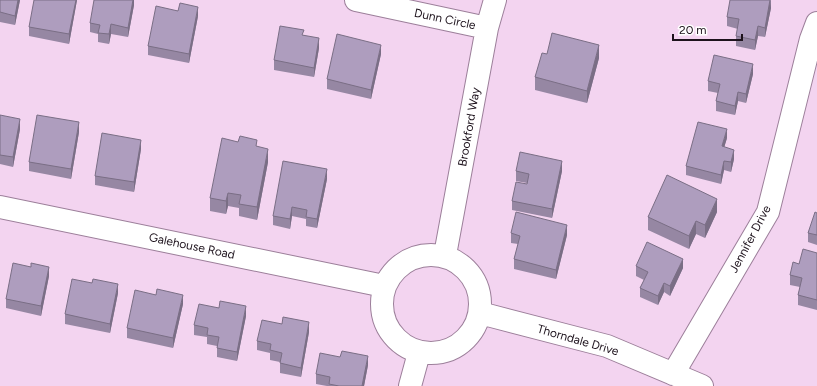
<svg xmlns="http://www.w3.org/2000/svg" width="817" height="386" font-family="Figtree,sans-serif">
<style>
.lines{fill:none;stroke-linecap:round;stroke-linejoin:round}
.minor-casing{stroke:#9c7f9a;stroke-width:24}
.minor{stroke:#fff;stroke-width:22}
.wall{fill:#9687a3}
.shaded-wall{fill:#7a6e85}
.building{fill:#ae9dbe;stroke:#7a6e85}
.labels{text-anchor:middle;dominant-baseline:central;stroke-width:3.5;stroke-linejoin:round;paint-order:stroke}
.street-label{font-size:12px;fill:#1d121c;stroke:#fff}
</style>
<rect width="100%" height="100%" fill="#f3d4f0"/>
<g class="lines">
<g class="minor-casing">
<path id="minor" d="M356,0L487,28
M0,207L384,286
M382 304a49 49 0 1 1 98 0a49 49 0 1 1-98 0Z
M445,255L487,28L495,0
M480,313L607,346L702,386
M673,374L768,212L811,39L817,23
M410,386L419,353"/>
</g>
<use href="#minor" class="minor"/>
</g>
<path class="wall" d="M0,0H20L15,25L0,22Z
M77,0L69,44L29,36V27Z
M134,0V5L128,37L111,34L109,44L98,42V34L90,32V23Z
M771,0V8L765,37L758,36L755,50L736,46V36L738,29L727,26V17Z
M198,16L189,63L148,55V46Z
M304,35L319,48L314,77L274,70V60Z
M381,54L371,99L327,89V79Z
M547,54L599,58L587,103L535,90V77Z
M753,74L746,103L738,101L735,115L716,111V101L718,93L708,91V81Z
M0,115L20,129L13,167L0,164Z
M79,132L71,179L29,171V162Z
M727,138L724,147L734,159L731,172L724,170L721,184L686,175V166Z
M257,147L268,162L257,220L239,216V208L228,206L226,214L210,211V198Z
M141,149L134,192L95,185V176Z
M516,171H562L552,218L512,210V201L527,184V183L516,181Z
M327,179L317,228L306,226V219L292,216L290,229L273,225V216Z
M717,212L705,238L696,234L689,249L648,230V217Z
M817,213V245L808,242V233Z
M511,233L567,235L556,279L514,269V259L518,244L511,243Z
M817,253V310L798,305V295L800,287L790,285V275L799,264Z
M636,266L683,268L670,296L664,292L658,305L640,297V288L644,280L636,276Z
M31,267L49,276L41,316L6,308V299Z
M118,293L110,333L65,324V314Z
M183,304L173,348L127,338V328Z
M246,316L237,361L217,357V346L207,344V337L194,335V325Z
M309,332L301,377L280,373V362L270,360V353L257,350V341Z
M368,365L364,386H327L316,384V374Z"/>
<path class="shaded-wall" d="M18,0H20L15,25V16Z
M76,0H77L69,44V34Z
M133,0H134V5L128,37V28Z
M770,0L771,8L765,37V28Z
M198,7V16L189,63V54Z
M111,24V34L109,44V34Z
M758,26V36L755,50V40Z
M319,38V48L314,77V68Z
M381,45V54L371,99V90Z
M599,45V58L587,103V91Z
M753,64V74L746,103V94Z
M738,92V101L735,115V106Z
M20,119V129L13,167V157Z
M79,122V132L71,179V169Z
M727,129V138L722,155V146Z
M141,140V149L134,192V182Z
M268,149V162L257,220V207Z
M734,150V159L731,172V162Z
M562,161V171L552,218V209Z
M724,161V170L721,184V175Z
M327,169V179L317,228V219Z
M228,193V206L226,214V201Z
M717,199V212L705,238V225Z
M292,207V216L290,229V219Z
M696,221V234L689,249V236Z
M567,225V235L556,279V270Z
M683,259V268L670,296V286Z
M49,267V276L41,316V306Z
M664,283V292L658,305V296Z
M118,284V293L110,333V324Z
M183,295V304L173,348V338Z
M246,306V316L237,361V352Z
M309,322V332L301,377V368Z
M368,356V365L364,386H362Z"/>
<path class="building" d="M0,0H18L15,16L0,12Z
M34,0H76L69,34L29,27Z
M94,0H133L128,28L111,24L109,34L98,33L100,25L90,23Z
M730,0H770L765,28L758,26L755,40L736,36L739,19L727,17Z
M180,3L198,7L189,54L148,46L156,6L178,11Z
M280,26L304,30L302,35L319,38L314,68L274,60Z
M552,33L599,45L587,91L535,77L542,53L547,54Z
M337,34L381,45L371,90L327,79Z
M714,55L753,64L746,94L738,92L735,106L716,101L720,84L708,81Z
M0,115L20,119L13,157L0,155Z
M37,115L79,122L71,169L29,162Z
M698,122L727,129L722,146L734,150L731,162L724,161L721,175L686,166Z
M102,133L141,140L134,182L95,176Z
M240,136L257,140L256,146L268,149L257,207L239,204L241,195L228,193L226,201L210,198L222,138L238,142Z
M520,152L562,161L552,209L512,201L516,182L527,184L529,174L516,171Z
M283,161L327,169L317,219L306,217L307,210L292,207L290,219L273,216Z
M667,175L717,199L705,225L696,221L689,236L648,217Z
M516,212L567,225L556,270L514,259L520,236L511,233Z
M815,212L817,213V235L808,233Z
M647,242L683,259L670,286L664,283L658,296L640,288L648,272L636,266Z
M803,249L817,253V300L798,295L802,278L790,275L793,262L799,264Z
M13,263L31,267V263L49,267L41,306L6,299Z
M72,279L92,283L93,279L118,284L110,324L65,314Z
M157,289L183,295L173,338L127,328L135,290L156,295Z
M220,301L246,306L237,352L217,348L219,337L207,335L208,328L194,325L199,304L219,308Z
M283,317L309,322L301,368L280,363L282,353L270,350L271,344L257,341L262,320L282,324Z
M342,351L368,356L362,386H339L329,384L330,377L316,374L320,353L340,357Z"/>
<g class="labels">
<g class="street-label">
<text transform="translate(445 19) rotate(12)">Dunn Circle</text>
<text transform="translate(469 127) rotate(-80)">Brookford Way</text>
<text transform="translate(750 239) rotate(-62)">Jennifer Drive</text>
<text transform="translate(192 246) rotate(12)">Galehouse Road</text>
<text transform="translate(578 340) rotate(16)">Thorndale Drive</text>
</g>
</g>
<path d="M673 34v6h69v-6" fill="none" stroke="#1d121c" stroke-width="2"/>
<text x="679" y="34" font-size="12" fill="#1d121c" stroke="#ffffff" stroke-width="3" paint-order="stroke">20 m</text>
</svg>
